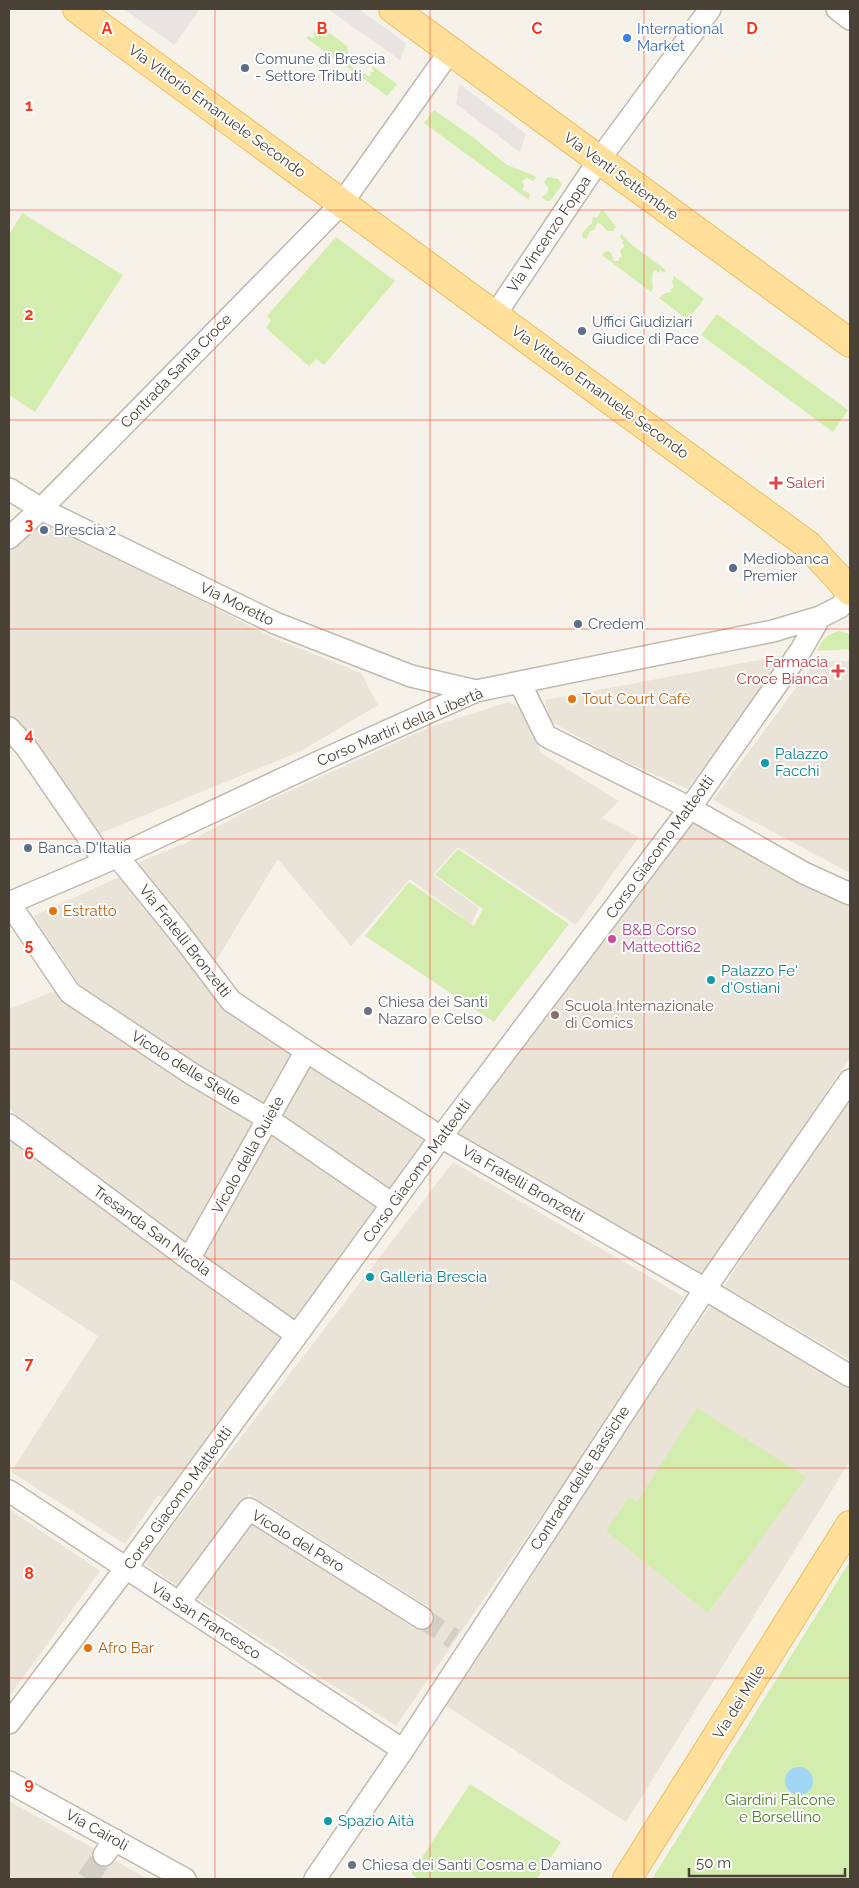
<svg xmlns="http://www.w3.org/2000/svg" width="859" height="1888" font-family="Raleway,sans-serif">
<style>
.residential{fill:#eae3d7}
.green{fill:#d3edaf}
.parking{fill:#e7e4e1}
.water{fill:#a2d6f6}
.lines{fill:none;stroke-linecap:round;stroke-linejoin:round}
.minor-tunnel{stroke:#d4cfc5;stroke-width:21;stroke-dasharray:21 11;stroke-linecap:butt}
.minor-casing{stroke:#c2b9ab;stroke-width:24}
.major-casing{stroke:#eebf5f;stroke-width:30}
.minor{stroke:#fff;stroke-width:21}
.major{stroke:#ffdf99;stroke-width:28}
.grid{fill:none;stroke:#ff3317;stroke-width:1;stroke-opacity:0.55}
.shop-dot{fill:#3f7fe0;stroke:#fff;stroke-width:2}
.service-dot{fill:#5c6f8a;stroke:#fff;stroke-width:2}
.health-dot{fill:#e0444e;stroke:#fff;stroke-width:2}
.food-dot{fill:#e8710a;stroke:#fff;stroke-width:2}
.culture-dot{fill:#0f9aa8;stroke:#fff;stroke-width:2}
.hotel-dot{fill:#d1479c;stroke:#fff;stroke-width:2}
.worship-dot{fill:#6b7280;stroke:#fff;stroke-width:2}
.education-dot{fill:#8d6e63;stroke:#fff;stroke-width:2}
.labels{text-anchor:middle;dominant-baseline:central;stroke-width:4;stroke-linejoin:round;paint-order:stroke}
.shop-label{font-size:15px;fill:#366cbe;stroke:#fff;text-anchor:start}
.service-label{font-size:15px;fill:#4e5e75;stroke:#fff;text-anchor:start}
.street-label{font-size:15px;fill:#4a4237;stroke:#fff}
.health-label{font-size:15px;fill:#be3a42;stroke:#fff;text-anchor:start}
.food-label{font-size:15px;fill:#c56008;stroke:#fff;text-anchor:start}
.culture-label{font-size:15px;fill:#0d838f;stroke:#fff;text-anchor:start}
.hotel-label{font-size:15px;fill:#b23c85;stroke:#fff;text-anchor:start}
.worship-label{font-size:15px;fill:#5b616d;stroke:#fff;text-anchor:start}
.education-label{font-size:15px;fill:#785e54;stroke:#fff;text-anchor:start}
.park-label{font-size:15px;fill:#4a8224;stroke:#fff}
.grid-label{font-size:16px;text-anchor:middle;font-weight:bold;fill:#ff3317;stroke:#fff;stroke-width:4;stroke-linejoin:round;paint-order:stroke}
</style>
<rect width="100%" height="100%" fill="#f6f2e9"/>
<path class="residential" d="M42,518L271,637L361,673L378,705L301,751L96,835L9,721V549Z
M790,654L687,789L607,753L550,721L545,700Z
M850,661V873L713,800L815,662Z
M508,702L522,709L541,753L619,801L602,818L639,837L576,925L458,847L433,875L479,908L471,924L410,879L351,946L278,859L215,962L137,863L186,843L257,806L430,727Z
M696,815L850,903V1057L698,1282L458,1133Z
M122,876L226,1011L433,1139L294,1327L184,1248L9,1109V1009L78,982L33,916Z
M850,1095V1360L724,1286Z
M9,1131L287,1335L164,1499L158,1495L125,1544L11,1472L98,1336L9,1278Z
M453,1162L684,1297L597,1435L396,1726L194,1596L251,1520L414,1628L429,1607L249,1494L177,1586L144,1563Z
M710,1306L850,1386V1461L626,1822L440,1702Z
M9,1509L100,1571L9,1697Z
M9,1801L148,1879H9Z"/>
<path class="green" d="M319,25L347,46L349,62L353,68L354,72L306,38L309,36L315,39L313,32L319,30Z
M371,65L397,84L387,96L360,76L364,73L368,76H371L370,72H374Z
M434,110L474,138L507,165L535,176L536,178L533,181L527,178L522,181L524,185L522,190L530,194L529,200L424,123Z
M548,177L558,179L562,185L550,201H546L542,197L548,192V188L544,182Z
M601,210H603L616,227L613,231H607L601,224L597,223L594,230L590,231L586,239L583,238L582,234L589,225L592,224V220L594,217L597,218Z
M22,213L123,275L35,412L9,395V235Z
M621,233L632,245L666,270L664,273L660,270L658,273L656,270L653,272L652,280L653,288L651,292L602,255L604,252L609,251L611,253L614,261H619V258L622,257L620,250L625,246L622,243L624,241L620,238Z
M336,237L395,281L324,365L316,359L309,366L266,328L271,320L267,316Z
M674,276L704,299L688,320L659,298L665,293L672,292L670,290L674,287L672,282Z
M717,314L848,410L833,432L701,335Z
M839,631L850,634V649L817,651C822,640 827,634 839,631Z
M458,849L569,924L494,1022L365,936L409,882L474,926L483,909L435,875Z
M697,1408L806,1477L708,1613L606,1531L629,1497L637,1502Z
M850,1561V1879H652Z
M470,1784L561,1842L537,1879H419L411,1874Z"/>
<path class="parking" d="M124,9H200L174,45Z
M328,9H359L406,43L400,60Z
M459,84L526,134L520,152L456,104Z"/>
<path class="water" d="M785 1781a14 14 0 1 1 28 0a14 14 0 1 1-28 0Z"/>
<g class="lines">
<path class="minor-tunnel" d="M422,1618L454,1639
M87,1879L104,1855"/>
<g class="minor-casing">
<path id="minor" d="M837,9L850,19
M495,315L599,160L710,9
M9,489L41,509L275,623L411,676L476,691
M9,538L41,509L342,203L450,51
M520,683L546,736L690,808L804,873L850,894
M9,728L26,747L105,862
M117,856L178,931L231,1001L306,1051L441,1137L705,1289L850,1376
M9,903L105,862L325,759L476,691L773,631L820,617L840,607L850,594
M9,903L70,993L192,1074L268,1119L392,1204
M9,1125L189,1259L297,1335
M189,1259L306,1051
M9,1491L403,1750
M179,1603L249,1509L422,1618
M9,1723L126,1568L297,1335L441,1137L690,808L801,650L820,617
M9,1782L185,1879
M104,1855L115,1840
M315,1879L403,1750L705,1289L850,1080"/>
</g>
<g class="major-casing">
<path id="major" d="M77,9L797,537L808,545L850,591
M393,9L850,343
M627,1879L850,1525"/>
</g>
<use href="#minor" class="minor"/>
<use href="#major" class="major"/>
</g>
<path class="grid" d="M215,9V1879M430,9V1879M644,9V1879M9,210H850M9,420H850M9,629H850M9,839H850M9,1049H850M9,1259H850M9,1468H850M9,1678H850"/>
<circle class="shop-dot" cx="627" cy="38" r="5"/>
<g class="service-dot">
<circle cx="245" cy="68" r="5"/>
<circle cx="582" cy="331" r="5"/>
<circle cx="44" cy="530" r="5"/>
<circle cx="733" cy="568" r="5"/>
<circle cx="578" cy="624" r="5"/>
<circle cx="28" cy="848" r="5"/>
</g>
<g class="health-dot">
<path d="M773.5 475.5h5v5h5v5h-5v5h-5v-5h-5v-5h5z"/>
<path d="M835.5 663.5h5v5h5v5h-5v5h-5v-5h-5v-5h5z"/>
</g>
<g class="food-dot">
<circle cx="572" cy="699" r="5"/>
<circle cx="53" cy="911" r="5"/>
<circle cx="88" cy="1648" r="5"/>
</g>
<g class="culture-dot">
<circle cx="765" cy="763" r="5"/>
<circle cx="711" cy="980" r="5"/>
<circle cx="370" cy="1277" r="5"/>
<circle cx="328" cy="1821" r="5"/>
</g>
<circle class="hotel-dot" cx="612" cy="939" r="5"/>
<g class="worship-dot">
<circle cx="368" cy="1011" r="5"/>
<circle cx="352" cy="1865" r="5"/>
</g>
<circle class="education-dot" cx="555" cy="1015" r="5"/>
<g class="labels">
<g class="shop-label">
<text x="637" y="29">International<tspan x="637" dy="17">Market</tspan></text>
</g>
<g class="service-label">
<text x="255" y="59">Comune di Brescia<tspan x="255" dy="17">- Settore Tributi</tspan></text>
<text x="592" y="322">Uffici Giudiziari<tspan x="592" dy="17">Giudice di Pace</tspan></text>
<text x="54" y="530">Brescia 2</text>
<text x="743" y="559">Mediobanca<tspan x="743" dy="17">Premier</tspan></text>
<text x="588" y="624">Credem</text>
<text x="38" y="848">Banca D'Italia</text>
</g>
<g class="street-label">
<text transform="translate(217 111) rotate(36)">Via Vittorio Emanuele Secondo</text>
<text transform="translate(621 176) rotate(36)">Via Venti Settembre</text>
<text transform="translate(549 234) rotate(-56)">Via Vincenzo Foppa</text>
<text transform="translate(176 371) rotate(-46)">Contrada Santa Croce</text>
<text transform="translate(600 392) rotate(36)">Via Vittorio Emanuele Secondo</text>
<text transform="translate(237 604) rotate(26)">Via Moretto</text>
<text transform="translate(400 727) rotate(-23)">Corso Martiri della Libertà</text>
<text transform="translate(660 847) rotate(-54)">Corso Giacomo Matteotti</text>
<text transform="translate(185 941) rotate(52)">Via Fratelli Bronzetti</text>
<text transform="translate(186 1068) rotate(32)">Vicolo delle Stelle</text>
<text transform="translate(248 1155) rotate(-61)">Vicolo della Quiete</text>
<text transform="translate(417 1171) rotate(-54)">Corso Giacomo Matteotti</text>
<text transform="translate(523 1184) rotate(30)">Via Fratelli Bronzetti</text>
<text transform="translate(152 1231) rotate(36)">Tresanda San Nicola</text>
<text transform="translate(580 1478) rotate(-57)">Contrada delle Bassiche</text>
<text transform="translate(178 1498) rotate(-54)">Corso Giacomo Matteotti</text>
<text transform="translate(298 1541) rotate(31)">Vicolo del Pero</text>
<text transform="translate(206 1621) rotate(33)">Via San Francesco</text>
<text transform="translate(739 1702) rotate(-58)">Via dei Mille</text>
<text transform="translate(97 1830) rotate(29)">Via Cairoli</text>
</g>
<g class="health-label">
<text x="786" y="483">Saleri</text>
<text x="828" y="662" text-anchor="end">Farmacia<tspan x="828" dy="17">Croce Bianca</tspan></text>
</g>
<g class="food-label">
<text x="582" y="699">Tout Court Cafè</text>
<text x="63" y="911">Estratto</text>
<text x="98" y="1648">Afro Bar</text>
</g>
<g class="culture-label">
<text x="775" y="754">Palazzo<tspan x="775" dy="17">Facchi</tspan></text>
<text x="721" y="971">Palazzo Fe'<tspan x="721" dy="17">d'Ostiani</tspan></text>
<text x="380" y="1277">Galleria Brescia</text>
<text x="338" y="1821">Spazio Aità</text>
</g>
<g class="hotel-label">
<text x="622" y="930">B&amp;B Corso<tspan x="622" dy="17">Matteotti62</tspan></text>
</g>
<g class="worship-label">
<text x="378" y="1002">Chiesa dei Santi<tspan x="378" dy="17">Nazaro e Celso</tspan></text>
<text x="362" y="1865">Chiesa dei Santi Cosma e Damiano</text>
</g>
<g class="education-label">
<text x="565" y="1006">Scuola Internazionale<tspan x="565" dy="17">di Comics</tspan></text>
</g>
<g class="park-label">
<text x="780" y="1800">Giardini Falcone<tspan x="780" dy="17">e Borsellino</tspan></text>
</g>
</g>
<g class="grid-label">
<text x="107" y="34">A</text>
<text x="322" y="34">B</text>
<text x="537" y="34">C</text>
<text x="752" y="34">D</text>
<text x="29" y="111">1</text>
<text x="29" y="320">2</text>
<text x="29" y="530">3</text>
<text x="29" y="740">4</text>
<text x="29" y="950">5</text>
<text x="29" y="1159">6</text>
<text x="29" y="1369">7</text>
<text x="29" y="1579">8</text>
<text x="29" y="1789">9</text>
</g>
<rect width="859" height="1888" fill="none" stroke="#4a4237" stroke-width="20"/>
<path d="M689 1868v8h156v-8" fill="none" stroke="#4a4237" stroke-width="2.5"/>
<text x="696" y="1868" font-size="15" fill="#4a4237" stroke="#ffffff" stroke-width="4" paint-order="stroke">50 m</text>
</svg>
